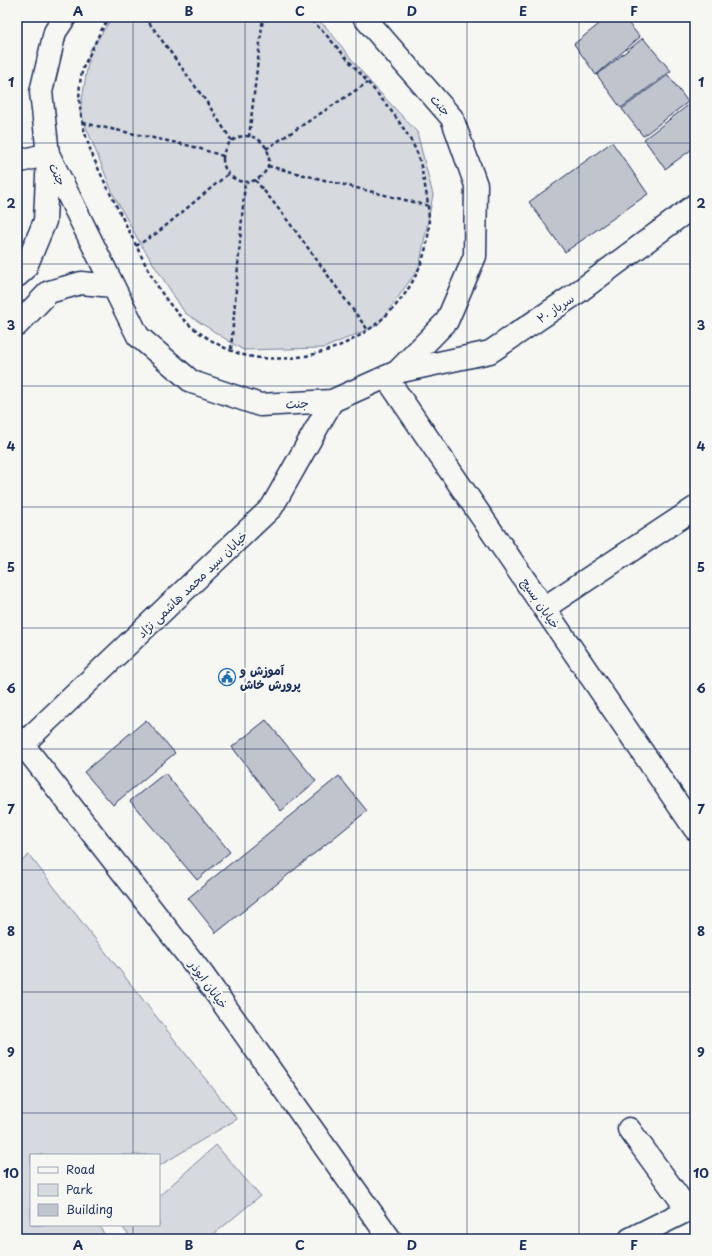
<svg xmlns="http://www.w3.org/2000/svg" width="712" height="1256" font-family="'Playpen Sans','Playpen Sans Arabic',sans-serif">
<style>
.green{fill:#d6d9dd;stroke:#78849e}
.building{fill:#c0c4cd;stroke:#1b2f5e}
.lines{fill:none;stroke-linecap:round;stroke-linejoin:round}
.minor-casing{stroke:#1b2f5e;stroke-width:25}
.tertiary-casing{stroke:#1b2f5e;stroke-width:25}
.secondary-casing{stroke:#1b2f5e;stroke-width:25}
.path{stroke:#1b2f5e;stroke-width:2.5;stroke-dasharray:4 3;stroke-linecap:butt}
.minor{stroke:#f6f6f2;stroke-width:22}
.tertiary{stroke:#f6f6f2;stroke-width:22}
.secondary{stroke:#f6f6f2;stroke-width:22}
.grid{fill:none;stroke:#1b2f5e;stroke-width:1;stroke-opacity:0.55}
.labels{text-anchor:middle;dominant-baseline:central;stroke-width:4;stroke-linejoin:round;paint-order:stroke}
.street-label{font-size:12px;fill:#1b2f5e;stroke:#f6f6f2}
.poi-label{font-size:12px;font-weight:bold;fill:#1b2f5e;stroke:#f6f6f2;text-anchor:start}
.neatline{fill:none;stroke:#1b2f5e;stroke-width:1.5}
.grid-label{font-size:13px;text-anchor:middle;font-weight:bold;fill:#1b2f5e}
</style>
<rect width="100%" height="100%" fill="#f6f6f2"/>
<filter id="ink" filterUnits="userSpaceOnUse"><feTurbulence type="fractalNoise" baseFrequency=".025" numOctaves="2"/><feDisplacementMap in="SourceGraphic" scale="8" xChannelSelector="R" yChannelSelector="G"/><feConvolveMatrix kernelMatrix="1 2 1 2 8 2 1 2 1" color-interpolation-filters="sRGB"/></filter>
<g filter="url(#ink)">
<path class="green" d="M113,17H314L326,27L370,82L417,132L433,195L419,268L378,325L324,348L243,350L185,313L140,243L114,196L80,112L90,50Z
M29,855L237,1119L159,1166V1155H31V1225H99L107,1239H17V865Z
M216,1145L260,1196L208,1239H132L123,1228L126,1225H159V1196Z"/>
<path class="building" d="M608,17H623L640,37L596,75L574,44Z
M643,38L671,71L621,108L597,75Z
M668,75L688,102L643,136L622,109Z
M695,100V147L665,169L644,139Z
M612,142L648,194L565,252L529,202Z
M146,720L175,753L113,805L84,772Z
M266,720L316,781L281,811L232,747Z
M165,773L230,852L197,880L130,801Z
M339,776L367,811L216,933L188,898Z"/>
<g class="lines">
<g class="minor-casing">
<path id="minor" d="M17,162L48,154
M397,372L490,352L577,293L695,205
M544,608L695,508
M23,744L272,507L332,401
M629,1129L688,1210L630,1239"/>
</g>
<g class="tertiary-casing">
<path id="tertiary" d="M17,276L25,269L45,221L48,154
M17,325L49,292L81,283L113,286
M386,377L695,829
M17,737L203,975L390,1239"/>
</g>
<g class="secondary-casing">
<path id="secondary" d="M65,17L55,32L41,92L48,154L138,336L192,382L260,405L332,401L397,372L447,321L475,256L476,185L452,118L364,17"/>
</g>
<path class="path" d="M112,17C102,25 99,36 93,47C90,55 84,63 82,72C75,101 83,132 94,159C105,184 117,207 129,231C147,267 163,306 196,330C212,342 233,354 253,357C330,368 410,322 427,243C431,222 428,198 423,177C422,170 420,162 418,155C401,114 352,66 323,31L307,17
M145,17L208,104L232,141
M83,123L191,146L223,156
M223 159a23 23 0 1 1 46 0a23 23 0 1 1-46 0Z
M249,137L263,17
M266,149L367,83
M268,166L429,206
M255,180C296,228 330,280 368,330
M136,246L157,233L228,174
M231,349L245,182"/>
<use href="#minor" class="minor"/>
<use href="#tertiary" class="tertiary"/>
<use href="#secondary" class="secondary"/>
</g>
</g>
<path class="grid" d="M133,17V1155M245,17V1239M356,17V1239M467,17V1239M579,17V1239M17,143H695M17,264H695M17,386H695M17,507H695M17,628H695M17,749H695M17,870H695M17,992H695M17,1113H695M133,1225V1239"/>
<defs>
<g id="civic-ring" transform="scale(0.9)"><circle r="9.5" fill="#f6f6f2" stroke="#1f6fb2" stroke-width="1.5"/><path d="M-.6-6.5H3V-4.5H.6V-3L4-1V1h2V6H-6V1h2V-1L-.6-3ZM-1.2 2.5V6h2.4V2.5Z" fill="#1f6fb2"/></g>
</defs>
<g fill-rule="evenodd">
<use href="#civic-ring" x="227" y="677"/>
</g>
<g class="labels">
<g class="street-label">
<text transform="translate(441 105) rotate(49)">جنت</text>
<text transform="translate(58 174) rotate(64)">جنت</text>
<text transform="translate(555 308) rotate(-34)">سرباز ۲۰</text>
<text transform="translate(297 403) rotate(-3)">جنت</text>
<text transform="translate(192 584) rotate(-44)">خیابان سید محمد هاشمی نژاد</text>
<text transform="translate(541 603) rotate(56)">خیابان بسیج</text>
<text transform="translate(209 984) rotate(54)">خیابان ابوذر</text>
</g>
<g class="poi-label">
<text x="240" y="670">آموزش و<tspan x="240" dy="14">پرورش خاش</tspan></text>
</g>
</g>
<rect width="712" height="1256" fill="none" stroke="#f6f6f2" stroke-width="44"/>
<rect x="30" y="1154" width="130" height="72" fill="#f6f6f2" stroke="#9ea6b7"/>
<rect x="38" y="1167" width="20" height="6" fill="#f6f6f2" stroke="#9ea6b7"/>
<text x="66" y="1174" font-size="12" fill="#1b2f5e">Road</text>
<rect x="38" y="1184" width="20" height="12" fill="#d6d9dd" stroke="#9ea6b7"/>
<text x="66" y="1194" font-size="12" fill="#1b2f5e">Park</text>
<rect x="38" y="1204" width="20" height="12" fill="#c0c4cd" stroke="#9ea6b7"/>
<text x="66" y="1214" font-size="12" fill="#1b2f5e">Building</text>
<rect x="22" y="22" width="668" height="1212" class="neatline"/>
<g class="grid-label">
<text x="78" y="16">A</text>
<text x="189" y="16">B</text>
<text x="300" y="16">C</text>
<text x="412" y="16">D</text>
<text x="523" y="16">E</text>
<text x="634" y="16">F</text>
<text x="11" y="87">1</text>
<text x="701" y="87">1</text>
<text x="11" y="208">2</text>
<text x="701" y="208">2</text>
<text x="11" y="330">3</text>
<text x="701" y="330">3</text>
<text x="11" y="451">4</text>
<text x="701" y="451">4</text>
<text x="11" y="572">5</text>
<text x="701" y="572">5</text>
<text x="11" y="693">6</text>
<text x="701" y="693">6</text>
<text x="11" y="814">7</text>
<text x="701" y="814">7</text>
<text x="11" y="936">8</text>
<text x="701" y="936">8</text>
<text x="11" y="1057">9</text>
<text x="701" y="1057">9</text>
<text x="11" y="1178">10</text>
<text x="701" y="1178">10</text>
<text x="78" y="1250">A</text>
<text x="189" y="1250">B</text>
<text x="300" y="1250">C</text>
<text x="412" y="1250">D</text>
<text x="523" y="1250">E</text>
<text x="634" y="1250">F</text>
</g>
</svg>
